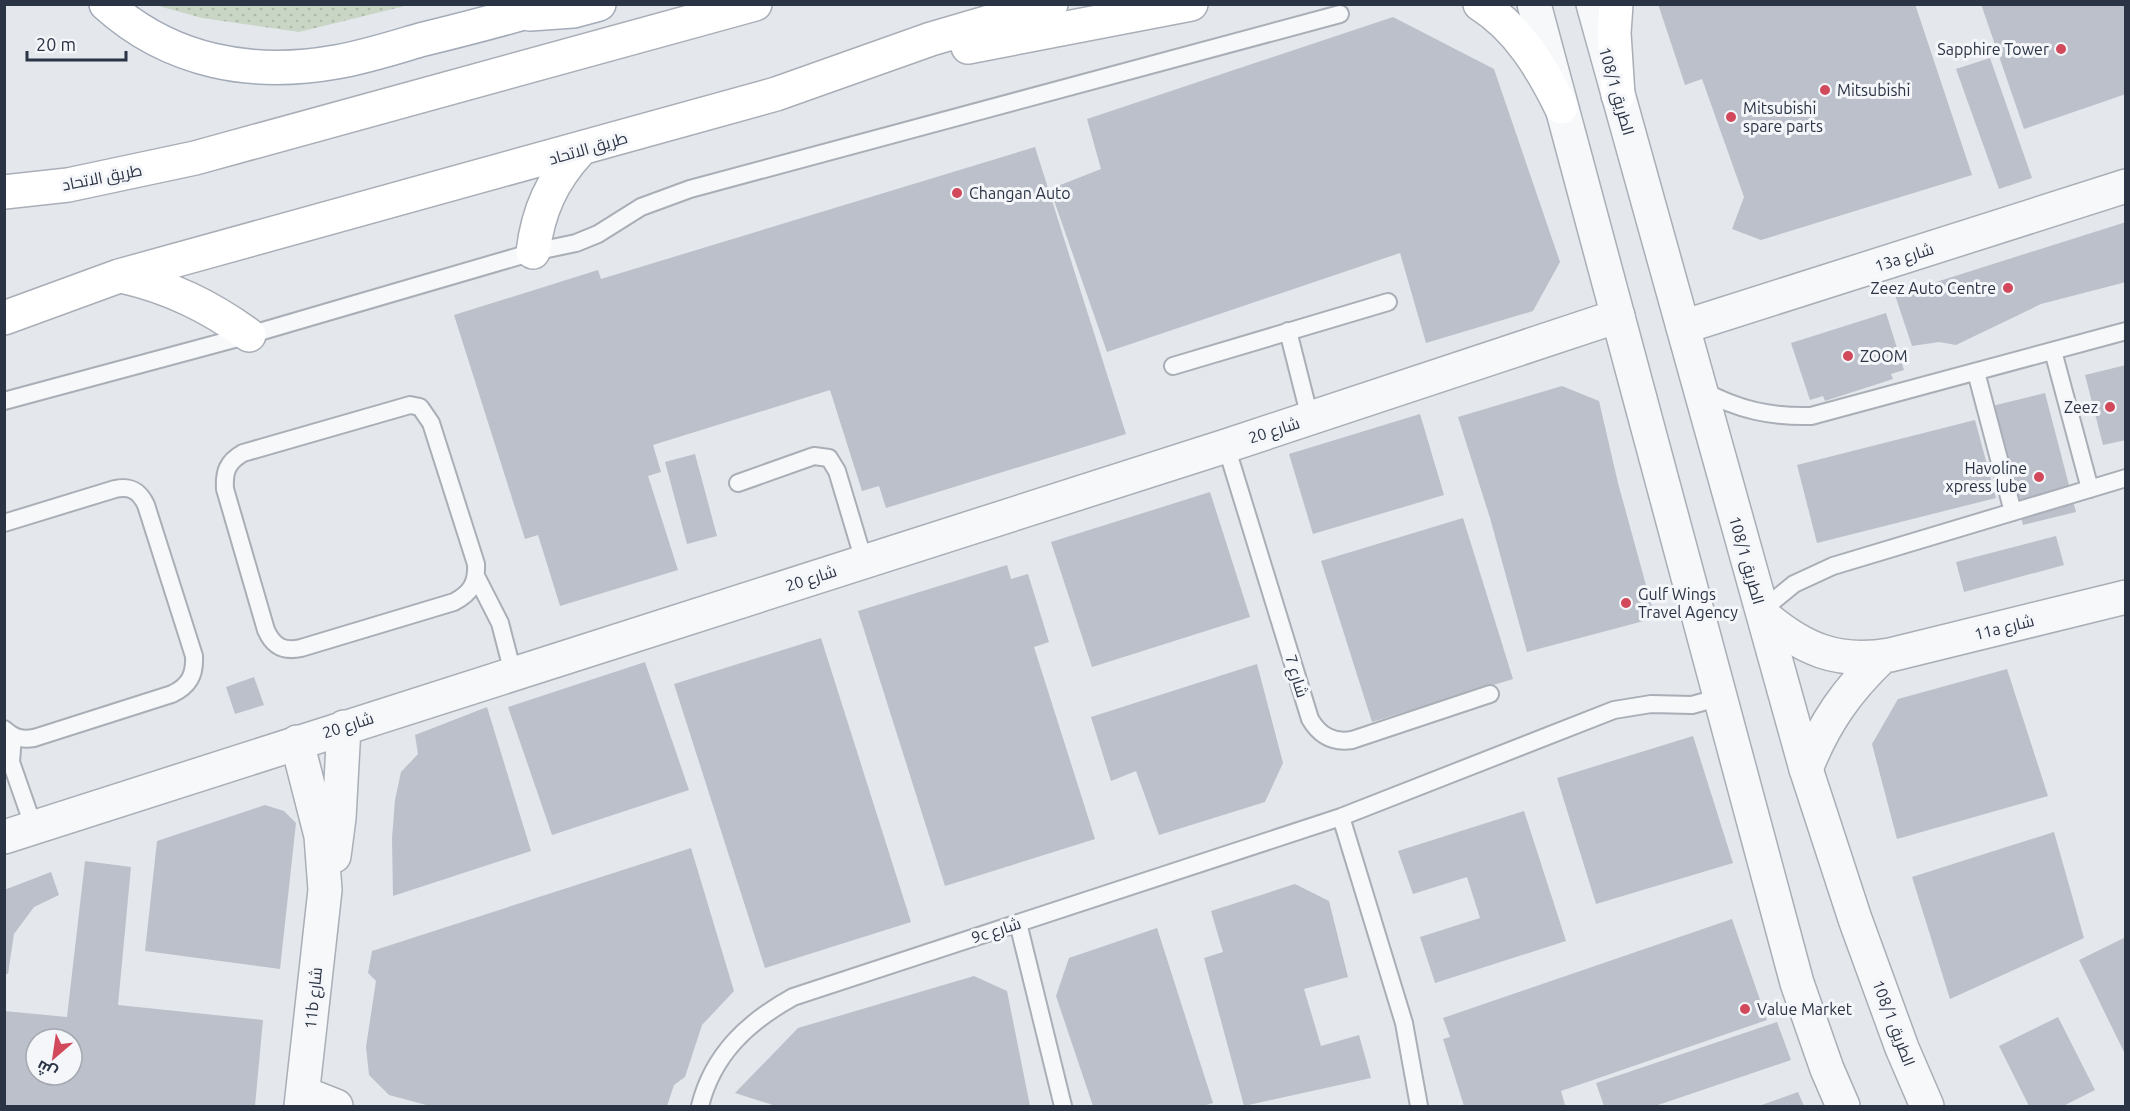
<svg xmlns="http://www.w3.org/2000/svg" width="2130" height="1111" font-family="Ubuntu,Cairo,sans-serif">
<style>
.grass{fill:url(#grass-dots)}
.building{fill:#bbc0ca;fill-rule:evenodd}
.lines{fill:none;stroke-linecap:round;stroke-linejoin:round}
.service-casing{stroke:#a9aeb7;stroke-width:20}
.minor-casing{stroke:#a9aeb7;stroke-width:36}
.tertiary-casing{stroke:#a9aeb7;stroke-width:36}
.secondary-casing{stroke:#a9aeb7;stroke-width:36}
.primary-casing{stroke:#a3abb8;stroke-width:36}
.service{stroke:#f7f8fa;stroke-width:16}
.minor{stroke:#f7f8fa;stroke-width:33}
.tertiary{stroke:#f7f8fa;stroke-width:33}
.secondary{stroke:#fff;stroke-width:33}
.primary{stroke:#fff;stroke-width:33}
.poi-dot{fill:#d1495b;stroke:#f4f6f9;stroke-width:2}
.labels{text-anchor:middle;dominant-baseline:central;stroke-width:6;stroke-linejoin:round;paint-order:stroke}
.poi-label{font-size:16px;fill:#2b3445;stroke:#f4f6f9;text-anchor:start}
.street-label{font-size:16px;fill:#2b3445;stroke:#f4f6f9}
</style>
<defs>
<pattern id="grass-dots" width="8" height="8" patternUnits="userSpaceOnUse" patternTransform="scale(1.5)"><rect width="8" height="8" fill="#c9d6c5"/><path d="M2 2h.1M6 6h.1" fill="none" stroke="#adb8ab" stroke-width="1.8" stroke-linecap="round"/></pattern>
</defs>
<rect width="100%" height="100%" fill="#e4e7ec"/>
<path class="grass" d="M155,5H409L299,32L202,18Z"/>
<path class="building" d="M1658,4H1915L1972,175L1761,240L1732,229L1744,197L1702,79L1685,85Z
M1981,4H2126V94L2024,129Z
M1393,17L1494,69L1560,262L1533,311L1426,343L1400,253L1107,352L1050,189L1101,169L1087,119Z
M1990,58L2032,178L1999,189L1956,69Z
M1035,147L1126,434L886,508L879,486L862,491L830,390L653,445L661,472L648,476L678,570L560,606L538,535L525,539L454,315L598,270L601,279Z
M2126,222V282L2041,304L1956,345L1939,342L1912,346L1895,295Z
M1886,313L1904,370L1891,374L1893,379L1825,401L1823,396L1810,400L1791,343Z
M2126,365V440L2103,445L2085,375Z
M1562,386L1599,401L1618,483L1655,618L1527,652L1490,518L1458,417Z
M2045,393L2076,512L2023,525L1992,406Z
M1420,414L1444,495L1313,534L1289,454Z
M1975,420L1996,498L1817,543L1797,465Z
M695,454L717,536L687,544L665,462Z
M1210,492L1250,617L1092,667L1051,542Z
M1463,518L1513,679L1372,722L1321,561Z
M2056,536L2064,565L1964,592L1956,562Z
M1007,565L1011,579L1028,574L1049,642L1034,647L1095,839L945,886L858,611Z
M821,638L911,922L765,968L674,684Z
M645,662L689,790L552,835L508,707Z
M1257,664L1283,763L1265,802L1159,835L1136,771L1111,781L1091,717Z
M2007,669L2048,796L1897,839L1872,744L1898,699Z
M254,677L264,705L235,714L226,687Z
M487,707L531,851L393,896L392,838L395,800L401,772L418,754L415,735Z
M1693,736L1733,863L1596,904L1557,778Z
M265,805L284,811L296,823L280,969L145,951L157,841Z
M1524,811L1566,941L1435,983L1420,937L1480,918L1467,877L1413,894L1398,851Z
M2054,832L2084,938L1950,999L1912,877Z
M691,848L734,991L702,1025L685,1077L674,1085L667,1106H430L389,1095L369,1075L366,1047L376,981L368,973L372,951Z
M85,861L131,867L118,1005L263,1020L255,1106H4V1011L67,1017ZM36,1039H72V1075H36Z
M51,872L59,895L34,907L14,934L8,974H4V890Z
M1295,884L1329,901L1348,977L1304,989L1321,1046L1359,1035L1371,1078L1244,1106L1204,958L1223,952L1211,911Z
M1732,919L1767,1020L1561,1091L1565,1105L1560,1106H1464L1443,1039L1450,1037L1443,1018Z
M1157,928L1213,1103L1203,1106H1093L1056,996L1069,958Z
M2126,937V1056L2079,960Z
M974,976L1007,991L1030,1106H776L735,1093L798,1028Z
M2058,1017L2095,1090L2063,1106H2029L1999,1046Z
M1777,1022L1791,1060L1655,1106H1604L1596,1083Z
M1798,1092L1804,1106H1759Z"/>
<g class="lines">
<g class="service-casing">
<path id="service" d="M1288,331L1310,418
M2053,351L2090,489
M1173,366L1388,302
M1976,372L2013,512
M1702,390C1738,410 1771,417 1811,416L2126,331
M4,401L249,335L533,252L576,243L598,234L641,207L690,189L1340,14
M410,405L420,407L431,423L476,564C477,583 471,593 454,602L301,648C283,652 273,646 266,630L225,489C224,472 227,462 243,453Z
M1226,446L1310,719C1320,736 1333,743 1352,740L1490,694
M738,483L814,456L829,458L837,471L864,561
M4,523L115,489C130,486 139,490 146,505L194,656C195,675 189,686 172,694L34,738C21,740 14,738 4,729
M476,576L500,623L513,673
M1761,611L1794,584L1833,566L2126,478
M13,736L11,762L34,828
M1341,817L1404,1023L1419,1106
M1018,923L1063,1106
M700,1106C713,1054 748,1022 793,997L1341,817L1614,710L1651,704L1692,705L1721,697"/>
</g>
<g class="minor-casing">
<path id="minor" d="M1683,327L2126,186
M1764,616C1803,649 1837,664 1890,655L2126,597
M297,742L321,836L325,890L301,1106
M1806,769C1824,723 1847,690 1883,656
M4,837L1226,446L1618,316
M334,856L339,818L344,727
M303,1093L336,1106"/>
</g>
<g class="tertiary-casing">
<path id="tertiary" d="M1534,4L1797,983L1827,1069L1843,1106
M1593,4L1806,769L1855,919L1902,1048L1927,1106"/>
</g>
<g class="secondary-casing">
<path id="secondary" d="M1480,4C1518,28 1542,68 1561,107
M1616,4L1614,33L1618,95
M968,47L1191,4
M4,192L68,185L195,158L755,4
M533,252C538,211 552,180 580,150
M121,276C170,287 209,306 249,335
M4,318L119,276L776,94L931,39L1051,4"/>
</g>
<g class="primary-casing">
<path id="primary" d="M106,4C170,62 252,77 336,62C365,57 393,48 420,40C465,29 509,18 553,4
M530,14L573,11L599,4"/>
</g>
<use href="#service" class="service"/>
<use href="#minor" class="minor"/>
<use href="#tertiary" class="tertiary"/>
<use href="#secondary" class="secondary"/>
<use href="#primary" class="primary"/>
</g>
<g class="poi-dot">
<circle cx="2061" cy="49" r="6"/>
<circle cx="1825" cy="90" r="6"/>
<circle cx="1731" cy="117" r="6"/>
<circle cx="957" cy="193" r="6"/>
<circle cx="2008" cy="288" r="6"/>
<circle cx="1848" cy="356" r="6"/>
<circle cx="2110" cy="407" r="6"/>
<circle cx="2039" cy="477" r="6"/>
<circle cx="1626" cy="603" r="6"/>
<circle cx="1745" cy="1009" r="6"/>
</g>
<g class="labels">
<g class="poi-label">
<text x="2049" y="49" text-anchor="end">Sapphire Tower</text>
<text x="1837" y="90">Mitsubishi</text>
<text x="1743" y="108">Mitsubishi<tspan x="1743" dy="18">spare parts</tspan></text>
<text x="969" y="193">Changan Auto</text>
<text x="1996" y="288" text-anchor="end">Zeez Auto Centre</text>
<text x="1860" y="356">ZOOM</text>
<text x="2098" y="407" text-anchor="end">Zeez</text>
<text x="2027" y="468" text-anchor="end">Havoline<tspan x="2027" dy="18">xpress lube</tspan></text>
<text x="1638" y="594">Gulf Wings<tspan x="1638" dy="18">Travel Agency</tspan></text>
<text x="1757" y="1009">Value Market</text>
</g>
<g class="street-label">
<text transform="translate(1617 91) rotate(74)">108/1 الطريق</text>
<text transform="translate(588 148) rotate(-16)">طريق الاتحاد</text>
<text transform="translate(102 177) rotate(-11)">طريق الاتحاد</text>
<text transform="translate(1904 257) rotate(-18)">13a شارع</text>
<text transform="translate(1274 430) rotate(-18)">شارع 20</text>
<text transform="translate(1747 560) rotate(74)">108/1 الطريق</text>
<text transform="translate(811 578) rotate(-18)">شارع 20</text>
<text transform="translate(2004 627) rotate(-14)">11a شارع</text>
<text transform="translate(1297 676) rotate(73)">شارع 7</text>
<text transform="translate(348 725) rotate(-18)">شارع 20</text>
<text transform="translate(996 930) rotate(-18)">9c شارع</text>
<text transform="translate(313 998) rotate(-84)">11b شارع</text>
<text transform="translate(1894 1023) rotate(69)">108/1 الطريق</text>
</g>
</g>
<rect width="2130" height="1111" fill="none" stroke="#2b3445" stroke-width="12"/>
<g transform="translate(54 1057) rotate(209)"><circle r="28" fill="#f4f6f9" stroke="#a4a8b1" stroke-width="1.5"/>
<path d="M0-4.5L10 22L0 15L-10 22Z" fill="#d1495b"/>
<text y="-9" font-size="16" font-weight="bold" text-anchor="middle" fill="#2b3445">ش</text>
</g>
<path d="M27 51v9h99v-9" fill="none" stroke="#2b3445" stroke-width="3"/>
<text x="36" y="51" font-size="18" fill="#2b3445" stroke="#f4f6f9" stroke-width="4.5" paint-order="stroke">20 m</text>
</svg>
